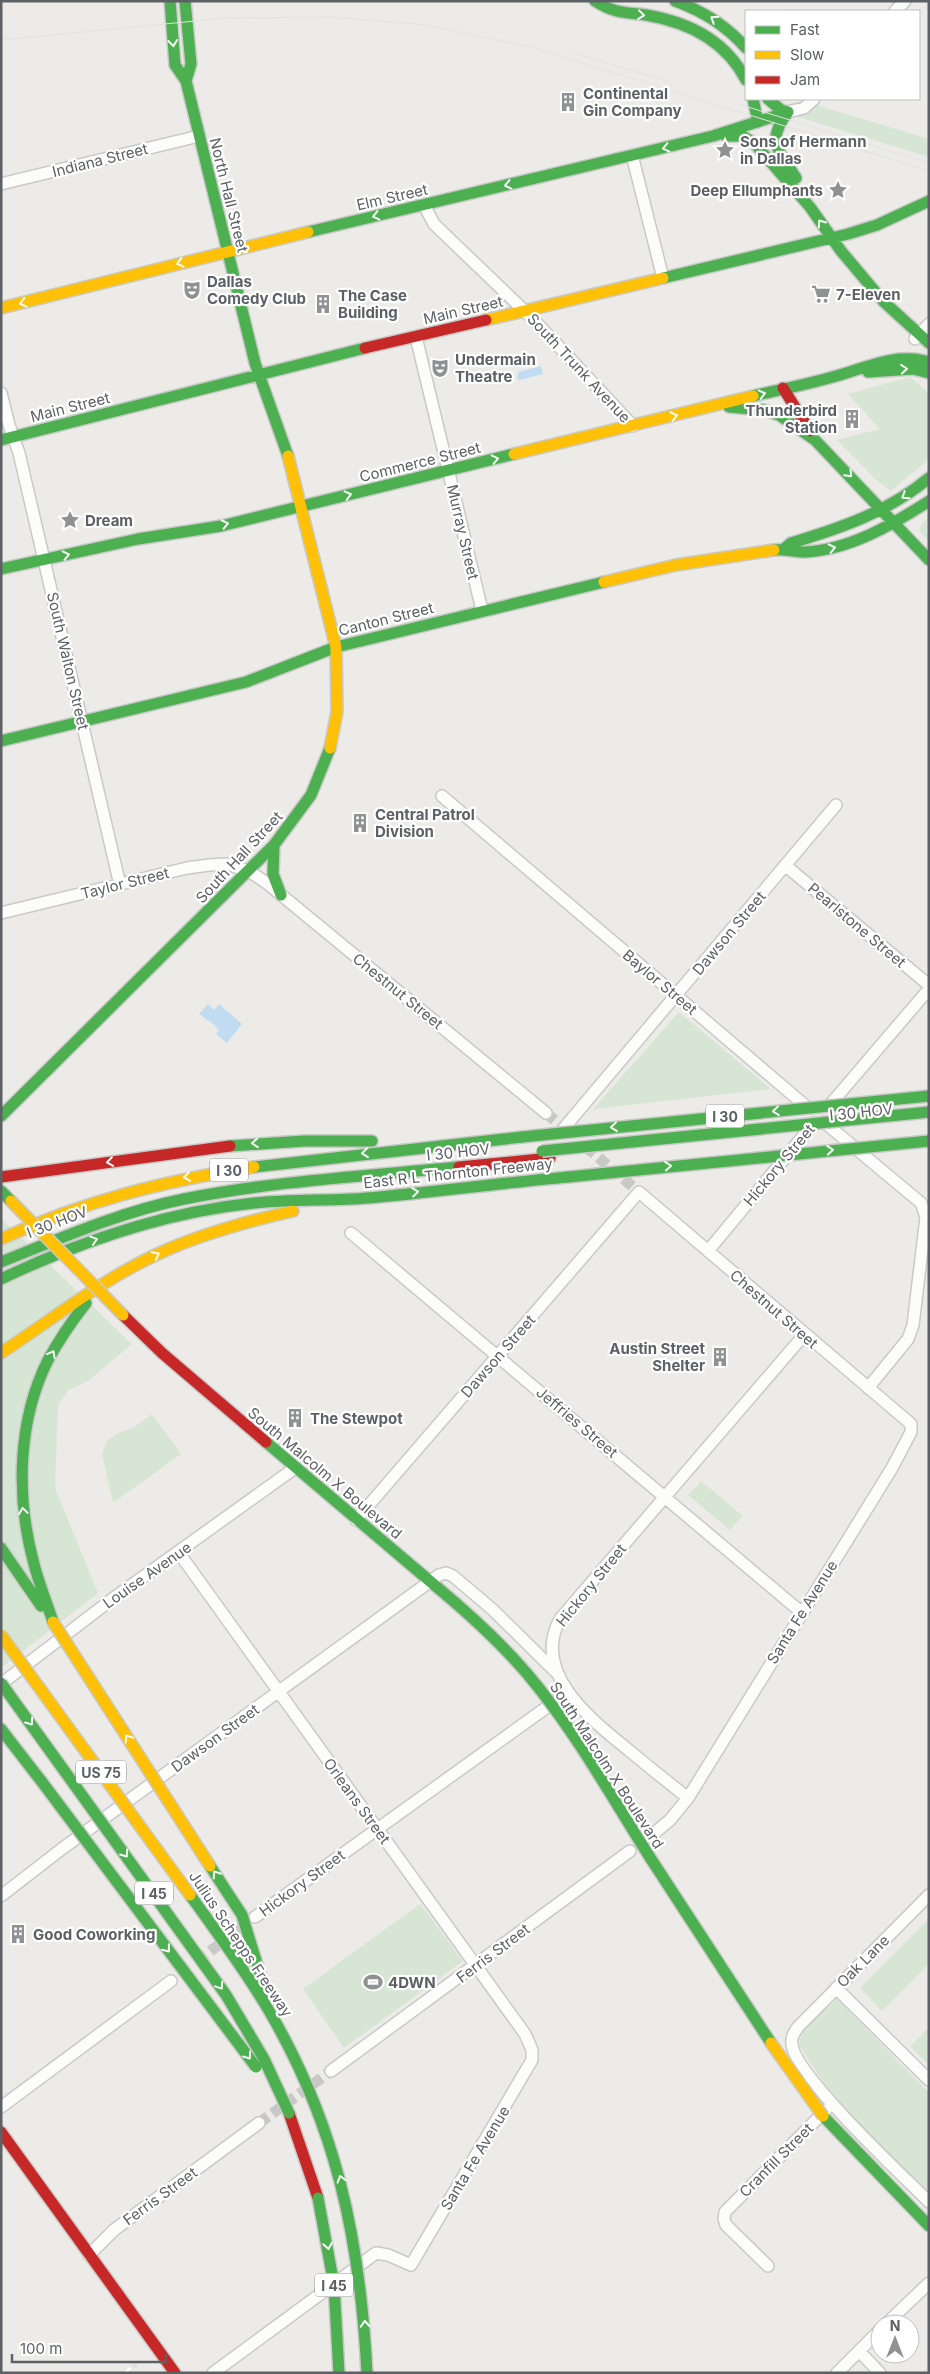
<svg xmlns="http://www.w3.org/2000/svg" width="930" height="2374" font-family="Inter,sans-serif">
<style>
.green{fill:#d7e6d4}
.water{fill:#c1dcf1}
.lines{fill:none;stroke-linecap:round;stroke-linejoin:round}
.street-tunnel{stroke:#c8c8c6;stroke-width:11;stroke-dasharray:11 5.5;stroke-linecap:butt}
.street-casing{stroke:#c9c9c9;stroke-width:14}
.fast-casing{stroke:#c9c9c8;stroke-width:14}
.slow-casing{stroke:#c9c9c8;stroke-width:14}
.jam-casing{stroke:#c9c9c8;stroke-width:14}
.street{stroke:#fcfcfb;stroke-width:11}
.fast{stroke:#4caf50;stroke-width:11}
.slow{stroke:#ffc107;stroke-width:11}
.jam{stroke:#c62828;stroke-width:11}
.tram{stroke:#e3e2e2;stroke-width:1}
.rail-casing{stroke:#e3e2e2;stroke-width:5}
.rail{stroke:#fff;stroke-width:3;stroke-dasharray:9;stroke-linecap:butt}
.fast-bridge-casing{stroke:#c9c9c8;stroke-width:14;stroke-linecap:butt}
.slow-bridge-casing{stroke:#c9c9c8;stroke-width:14;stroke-linecap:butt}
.fast-bridge{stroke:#4caf50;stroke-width:11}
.slow-bridge{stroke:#ffc107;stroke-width:11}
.oneway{stroke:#f6fbf6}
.labels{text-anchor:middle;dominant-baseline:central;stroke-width:4.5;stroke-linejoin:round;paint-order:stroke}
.shield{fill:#fff;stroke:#8e9092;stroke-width:1}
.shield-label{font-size:14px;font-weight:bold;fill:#5d6064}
.poi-label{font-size:15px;font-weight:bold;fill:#5d6064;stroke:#fff;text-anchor:start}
.street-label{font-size:15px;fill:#5d6064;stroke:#fff}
</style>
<rect width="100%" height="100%" fill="#ecebe7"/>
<path class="green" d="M813,104L929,139V157L798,117Z
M910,377L929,393V459L891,491L875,479L837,440L880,429L848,394Z
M929,518V541L919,531L922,523Z
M679,1012L771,1089L593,1109Z
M1,1218L132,1344L88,1381L69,1390L58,1405L55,1488L98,1593L1,1668Z
M152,1414L181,1454L113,1503L102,1454L107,1441L118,1433L133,1428Z
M701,1481L743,1516L730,1530L688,1495Z
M420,1904L463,1961L344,2048L303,1989Z
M929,1919V1964L882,2011L860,1988Z
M837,1999L929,2093V2195L843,2113L799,2045L803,2030Z
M929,2027V2065L910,2046Z"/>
<path class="water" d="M541,366L543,374L520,380L517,379L518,372Z
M208,1004L214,1010L219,1004L242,1024L227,1043L216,1034L219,1030L215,1027L216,1026L199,1014Z"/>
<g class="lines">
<path class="street-tunnel" d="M546,1113L570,1133
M586,1147L639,1192
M197,1961L248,1923
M259,2123L331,2071"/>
<g class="street-casing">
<path id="street" d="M895,11L905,1
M788,112L804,108L814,99
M632,155L663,278
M1,184L199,136
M424,205L434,224L535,321L633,426
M416,337L482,610
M915,339L929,324
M1,393L9,425L19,453L120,885
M442,796L808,1108
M786,866L929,985
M1,913L187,868L209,865L227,864L249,871L268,884L546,1113
M829,1106L929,989
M824,1122L921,1203L926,1217L913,1325L908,1339L868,1388
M564,1128L836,805
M351,1233L801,1612
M708,1251L814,1123
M356,1520L639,1192L911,1424V1432L892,1468L688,1798L670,1820L652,1835
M179,1553L525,2034L532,2050V2060L411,2265L388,2255L376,2253L213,2373
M1,1684L115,1597L295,1468
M688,1798C669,1783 650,1768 631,1752C594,1722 530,1674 560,1619L804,1335
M929,1895L798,2027C794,2033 791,2037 792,2045C796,2076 902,2175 929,2202
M1,1896L63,1848L439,1575L446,1573L453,1576L492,1609L559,1675
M255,1917L568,1692
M836,1988L929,2080
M331,2071L630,1851
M1,2107L171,1981
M89,2255L114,2230L259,2123
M768,2266L726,2225L724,2219L725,2212L826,2110
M886,2324L929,2283
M859,2351L880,2373
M837,2373L880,2330"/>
</g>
<g class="fast-casing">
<path id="fast" d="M170,1L175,65L186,81L255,363L288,456
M185,1L191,64L186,81
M595,1C615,14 625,12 646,15C688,22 726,41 746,80
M675,1C703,11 726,25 746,48
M753,99L758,122
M768,99L781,110L788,112
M788,112C765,141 779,151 796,178
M726,136H743L755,144L810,207L841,251L884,302L929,343
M308,232L713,136L788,112
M663,278L848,234L877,225L929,201
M868,372L913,369L929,373
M753,396C783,389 814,383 843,374C873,365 895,354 926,361
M729,407L764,410L779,415L815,440L929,560
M1,440L365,348
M784,549L791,543C841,528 888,512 929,478
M774,550C784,549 794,552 805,552C849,550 892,525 929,501
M1,569L138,539L221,526L514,454
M1,741L246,682L336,647L604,582
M274,845L273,874L281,895
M1,1116L274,845L311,795L330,748
M230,1146L304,1141H372
M254,1167L522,1137
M1,1191L11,1201
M1,1262C61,1238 120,1212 184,1199C274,1181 367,1176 459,1167
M1,1279C81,1241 166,1212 254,1203C292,1199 330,1201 368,1198C435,1192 501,1183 568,1177
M266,1442L438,1588
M1,1548L41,1606
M53,1622C47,1603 39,1584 34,1564C16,1498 17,1422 48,1360C59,1340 72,1321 86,1303
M1,1729L42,1782
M651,1859L771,2043
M823,2116L929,2226"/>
</g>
<g class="slow-casing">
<path id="slow" d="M1,308L308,232
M486,320L663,278
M514,454L753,396
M288,456L336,647L337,712L330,748
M604,582L676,565L774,550
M1,1239C84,1201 164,1181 254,1167
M1,1353C54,1318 104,1278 162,1252C204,1233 249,1221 293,1211"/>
</g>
<g class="jam-casing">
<path id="jam" d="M365,348L486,320
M783,388L810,431
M459,1167L550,1158
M1,1177L230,1146
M123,1315L162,1353L266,1442
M289,2113L318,2198
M1,2132L175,2373"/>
</g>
<use href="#street" class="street"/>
<use href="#fast" class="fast"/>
<use href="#slow" class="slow"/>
<use href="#jam" class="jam"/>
<path class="tram" d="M1,40L226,18L332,17L426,25L531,47L929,171
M571,52L669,82
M735,103L929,163"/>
<g class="rail-casing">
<path id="rail" d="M124,2373L135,2365"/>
</g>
<use href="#rail" class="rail"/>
<g class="fast-bridge-casing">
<path id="fast-bridge" d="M522,1137L929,1096
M542,1151L929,1112
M568,1177L929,1141
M438,1588C474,1618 509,1650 538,1687C581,1741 614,1801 651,1859
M1,1683L226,1995L264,2059L289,2113
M42,1782L256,2067
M210,1866L242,1915L266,1993
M190,1895C216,1931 242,1966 265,2004C336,2122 360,2238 367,2373
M318,2198L334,2285L339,2373"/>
</g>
<g class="slow-bridge-casing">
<path id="slow-bridge" d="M11,1201L123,1315
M53,1622L210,1866
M1,1635L190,1895
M771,2043L823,2116"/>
</g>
<use href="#fast-bridge" class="fast-bridge"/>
<use href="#slow-bridge" class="slow-bridge"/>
</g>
<defs><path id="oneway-chevron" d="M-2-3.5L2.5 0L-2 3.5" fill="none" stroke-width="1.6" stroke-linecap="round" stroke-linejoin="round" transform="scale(1.25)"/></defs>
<g class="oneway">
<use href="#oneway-chevron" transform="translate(641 15) rotate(7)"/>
<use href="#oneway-chevron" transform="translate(714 19) rotate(-147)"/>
<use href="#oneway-chevron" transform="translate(173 43) rotate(84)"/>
<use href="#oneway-chevron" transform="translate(666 148) rotate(167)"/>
<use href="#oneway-chevron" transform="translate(508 185) rotate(167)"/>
<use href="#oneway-chevron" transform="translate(376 216) rotate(167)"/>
<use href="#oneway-chevron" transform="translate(821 223) rotate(-125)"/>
<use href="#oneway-chevron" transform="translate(180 263) rotate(166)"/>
<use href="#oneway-chevron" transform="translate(23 303) rotate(166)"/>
<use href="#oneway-chevron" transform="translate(904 369) rotate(-5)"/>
<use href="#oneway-chevron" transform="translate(762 394) rotate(-14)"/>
<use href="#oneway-chevron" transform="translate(674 416) rotate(-14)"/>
<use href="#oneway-chevron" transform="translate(495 459) rotate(-13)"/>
<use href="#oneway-chevron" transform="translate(849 474) rotate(47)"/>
<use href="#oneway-chevron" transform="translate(348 495) rotate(-14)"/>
<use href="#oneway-chevron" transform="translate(905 496) rotate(147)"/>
<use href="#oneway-chevron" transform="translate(225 524) rotate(-12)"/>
<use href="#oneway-chevron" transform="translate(832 548) rotate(-13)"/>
<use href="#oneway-chevron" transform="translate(66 555) rotate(-13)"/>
<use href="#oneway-chevron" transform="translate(776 1111) rotate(174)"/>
<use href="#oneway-chevron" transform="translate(614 1127) rotate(174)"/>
<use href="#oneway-chevron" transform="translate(255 1143) rotate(176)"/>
<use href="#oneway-chevron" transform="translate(830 1150) rotate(-5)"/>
<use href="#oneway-chevron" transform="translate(365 1153) rotate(174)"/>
<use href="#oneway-chevron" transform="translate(110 1162) rotate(172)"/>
<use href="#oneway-chevron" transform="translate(668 1166) rotate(-5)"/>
<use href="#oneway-chevron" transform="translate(187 1177) rotate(171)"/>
<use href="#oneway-chevron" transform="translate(415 1192) rotate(-7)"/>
<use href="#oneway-chevron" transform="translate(94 1240) rotate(-18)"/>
<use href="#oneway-chevron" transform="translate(156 1255) rotate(-27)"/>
<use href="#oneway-chevron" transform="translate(52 1354) rotate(-61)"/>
<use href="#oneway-chevron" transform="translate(23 1511) rotate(-98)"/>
<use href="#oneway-chevron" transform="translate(30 1722) rotate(54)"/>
<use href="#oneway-chevron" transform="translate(128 1738) rotate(-123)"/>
<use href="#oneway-chevron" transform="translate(125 1854) rotate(54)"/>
<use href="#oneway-chevron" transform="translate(216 1874) rotate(-123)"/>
<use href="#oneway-chevron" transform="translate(167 1949) rotate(52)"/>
<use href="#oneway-chevron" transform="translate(220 1986) rotate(56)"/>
<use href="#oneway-chevron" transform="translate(248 2056) rotate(54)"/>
<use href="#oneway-chevron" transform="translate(341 2179) rotate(-106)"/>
<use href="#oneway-chevron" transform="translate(328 2246) rotate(80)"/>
<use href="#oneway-chevron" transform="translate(365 2324) rotate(-93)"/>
</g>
<defs>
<g id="building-bare" transform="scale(1.5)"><path d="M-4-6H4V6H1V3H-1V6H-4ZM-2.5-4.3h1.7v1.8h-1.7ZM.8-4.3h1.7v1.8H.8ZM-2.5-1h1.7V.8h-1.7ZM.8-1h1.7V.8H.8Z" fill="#8f9192" stroke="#fff" stroke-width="2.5" paint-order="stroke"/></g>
<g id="sight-bare" transform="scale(1.5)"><path d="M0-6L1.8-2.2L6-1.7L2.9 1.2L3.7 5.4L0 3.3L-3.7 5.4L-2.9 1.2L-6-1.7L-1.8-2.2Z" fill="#8f9192" stroke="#fff" stroke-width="2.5" paint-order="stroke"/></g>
<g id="theatre-bare" transform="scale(1.5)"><path d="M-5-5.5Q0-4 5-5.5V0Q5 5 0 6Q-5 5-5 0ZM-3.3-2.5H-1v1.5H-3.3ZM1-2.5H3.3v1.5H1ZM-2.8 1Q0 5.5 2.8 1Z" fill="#8f9192" stroke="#fff" stroke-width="2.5" paint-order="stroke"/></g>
<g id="supermarket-bare" transform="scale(1.5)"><path d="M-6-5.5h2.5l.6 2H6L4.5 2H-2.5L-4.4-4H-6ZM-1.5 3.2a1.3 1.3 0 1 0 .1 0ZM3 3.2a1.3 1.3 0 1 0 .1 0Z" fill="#8f9192" stroke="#fff" stroke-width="2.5" paint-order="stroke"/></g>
<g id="stadium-bare" transform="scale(1.5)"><path d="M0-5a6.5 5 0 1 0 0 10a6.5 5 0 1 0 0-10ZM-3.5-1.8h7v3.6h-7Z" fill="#8f9192" stroke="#fff" stroke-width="2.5" paint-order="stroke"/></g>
</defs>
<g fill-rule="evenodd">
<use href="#building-bare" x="568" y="102"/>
<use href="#sight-bare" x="725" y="150"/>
<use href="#sight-bare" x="838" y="190"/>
<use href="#theatre-bare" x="192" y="290"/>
<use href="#supermarket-bare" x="821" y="294"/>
<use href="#building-bare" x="323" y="304"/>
<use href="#theatre-bare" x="440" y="368"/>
<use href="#building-bare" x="852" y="419"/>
<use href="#sight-bare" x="70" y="520"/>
<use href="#building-bare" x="360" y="823"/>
<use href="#building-bare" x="720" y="1357"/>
<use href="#building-bare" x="295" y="1418"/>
<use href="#building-bare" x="18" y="1934"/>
<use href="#stadium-bare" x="373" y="1982"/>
</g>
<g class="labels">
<g class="shield">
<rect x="706" y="1104.5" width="38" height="23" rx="4"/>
<rect x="210" y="1158.5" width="38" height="23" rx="4"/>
<rect x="76" y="1760.5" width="50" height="23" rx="4"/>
<rect x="135" y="1881.5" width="38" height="23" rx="4"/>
<rect x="315" y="2273.5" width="38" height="23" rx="4"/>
</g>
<g class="shield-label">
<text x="725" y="1116">I 30</text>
<text x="229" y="1170">I 30</text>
<text x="101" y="1772">US 75</text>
<text x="154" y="1893">I 45</text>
<text x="334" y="2285">I 45</text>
</g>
<g class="poi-label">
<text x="583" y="93">Continental<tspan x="583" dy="17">Gin Company</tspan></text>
<text x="740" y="141">Sons of Hermann<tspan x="740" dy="17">in Dallas</tspan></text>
<text x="823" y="190" text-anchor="end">Deep Ellumphants</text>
<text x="207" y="281">Dallas<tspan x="207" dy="17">Comedy Club</tspan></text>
<text x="836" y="294">7-Eleven</text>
<text x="338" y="295">The Case<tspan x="338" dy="17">Building</tspan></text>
<text x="455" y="359">Undermain<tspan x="455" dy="17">Theatre</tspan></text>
<text x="837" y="410" text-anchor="end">Thunderbird<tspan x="837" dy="17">Station</tspan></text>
<text x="85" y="520">Dream</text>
<text x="375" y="814">Central Patrol<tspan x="375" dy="17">Division</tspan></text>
<text x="705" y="1348" text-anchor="end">Austin Street<tspan x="705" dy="17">Shelter</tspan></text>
<text x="310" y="1418">The Stewpot</text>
<text x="33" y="1934">Good Coworking</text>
<text x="388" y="1982">4DWN</text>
</g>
<g class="street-label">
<text transform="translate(100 160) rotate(-14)">Indiana Street</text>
<text transform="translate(229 195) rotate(76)">North Hall Street</text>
<text transform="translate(392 197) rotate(-13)">Elm Street</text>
<text transform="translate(463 310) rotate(-13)">Main Street</text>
<text transform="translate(579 368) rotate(47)">South Trunk Avenue</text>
<text transform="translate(70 407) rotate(-14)">Main Street</text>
<text transform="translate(420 462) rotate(-14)">Commerce Street</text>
<text transform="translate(463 532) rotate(77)">Murray Street</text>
<text transform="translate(386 619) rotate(-14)">Canton Street</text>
<text transform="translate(68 661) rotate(77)">South Walton Street</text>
<text transform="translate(239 857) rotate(-47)">South Hall Street</text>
<text transform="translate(125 883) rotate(-14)">Taylor Street</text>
<text transform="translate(857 925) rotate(40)">Pearlstone Street</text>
<text transform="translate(729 933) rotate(-50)">Dawson Street</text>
<text transform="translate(660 982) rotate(40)">Baylor Street</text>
<text transform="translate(398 991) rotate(39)">Chestnut Street</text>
<text transform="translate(861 1112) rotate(-6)">I 30 HOV</text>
<text transform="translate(458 1152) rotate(-6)">I 30 HOV</text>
<text transform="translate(779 1165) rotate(-50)">Hickory Street</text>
<text transform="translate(458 1173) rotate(-6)">East R L Thornton Freeway</text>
<text transform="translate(57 1222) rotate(-21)">I 30 HOV</text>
<text transform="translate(774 1309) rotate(41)">Chestnut Street</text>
<text transform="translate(498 1356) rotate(-49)">Dawson Street</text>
<text transform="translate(577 1422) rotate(40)">Jeffries Street</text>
<text transform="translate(325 1473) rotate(40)">South Malcolm X Boulevard</text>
<text transform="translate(147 1575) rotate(-35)">Louise Avenue</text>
<text transform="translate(591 1585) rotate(-51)">Hickory Street</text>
<text transform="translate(802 1612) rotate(-58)">Santa Fe Avenue</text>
<text transform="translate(215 1738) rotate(-36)">Dawson Street</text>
<text transform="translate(607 1765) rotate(57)">South Malcolm X Boulevard</text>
<text transform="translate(357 1801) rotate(54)">Orleans Street</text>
<text transform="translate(302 1883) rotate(-36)">Hickory Street</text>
<text transform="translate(241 1944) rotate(56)">Julius Schepps Freeway</text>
<text transform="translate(493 1953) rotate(-37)">Ferris Street</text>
<text transform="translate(863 1961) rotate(-45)">Oak Lane</text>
<text transform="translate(475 2158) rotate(-59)">Santa Fe Avenue</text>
<text transform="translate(776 2160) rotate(-45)">Cranfill Street</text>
<text transform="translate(160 2196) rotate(-36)">Ferris Street</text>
</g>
</g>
<rect width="930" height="2374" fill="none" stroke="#5d6064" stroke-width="5"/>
<rect x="745" y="10" width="175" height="90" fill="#ffffff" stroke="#bebfc1"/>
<rect x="755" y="26" width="25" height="8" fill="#4caf50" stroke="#bebfc1"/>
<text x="790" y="35" font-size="15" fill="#5d6064">Fast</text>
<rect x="755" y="51" width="25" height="8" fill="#ffc107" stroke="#bebfc1"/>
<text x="790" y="60" font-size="15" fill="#5d6064">Slow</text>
<rect x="755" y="76" width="25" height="8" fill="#c62828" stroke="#bebfc1"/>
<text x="790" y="85" font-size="15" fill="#5d6064">Jam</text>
<g transform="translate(895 2339)"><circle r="24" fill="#ffffff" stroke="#bebfc1"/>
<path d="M0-4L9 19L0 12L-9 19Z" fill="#8f9192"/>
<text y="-8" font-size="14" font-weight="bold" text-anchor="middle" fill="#5d6064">N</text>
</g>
<path d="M12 2354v8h154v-8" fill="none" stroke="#5d6064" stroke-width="2.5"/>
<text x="20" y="2354" font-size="15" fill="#5d6064" stroke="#ffffff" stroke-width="4" paint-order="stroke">100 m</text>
</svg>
